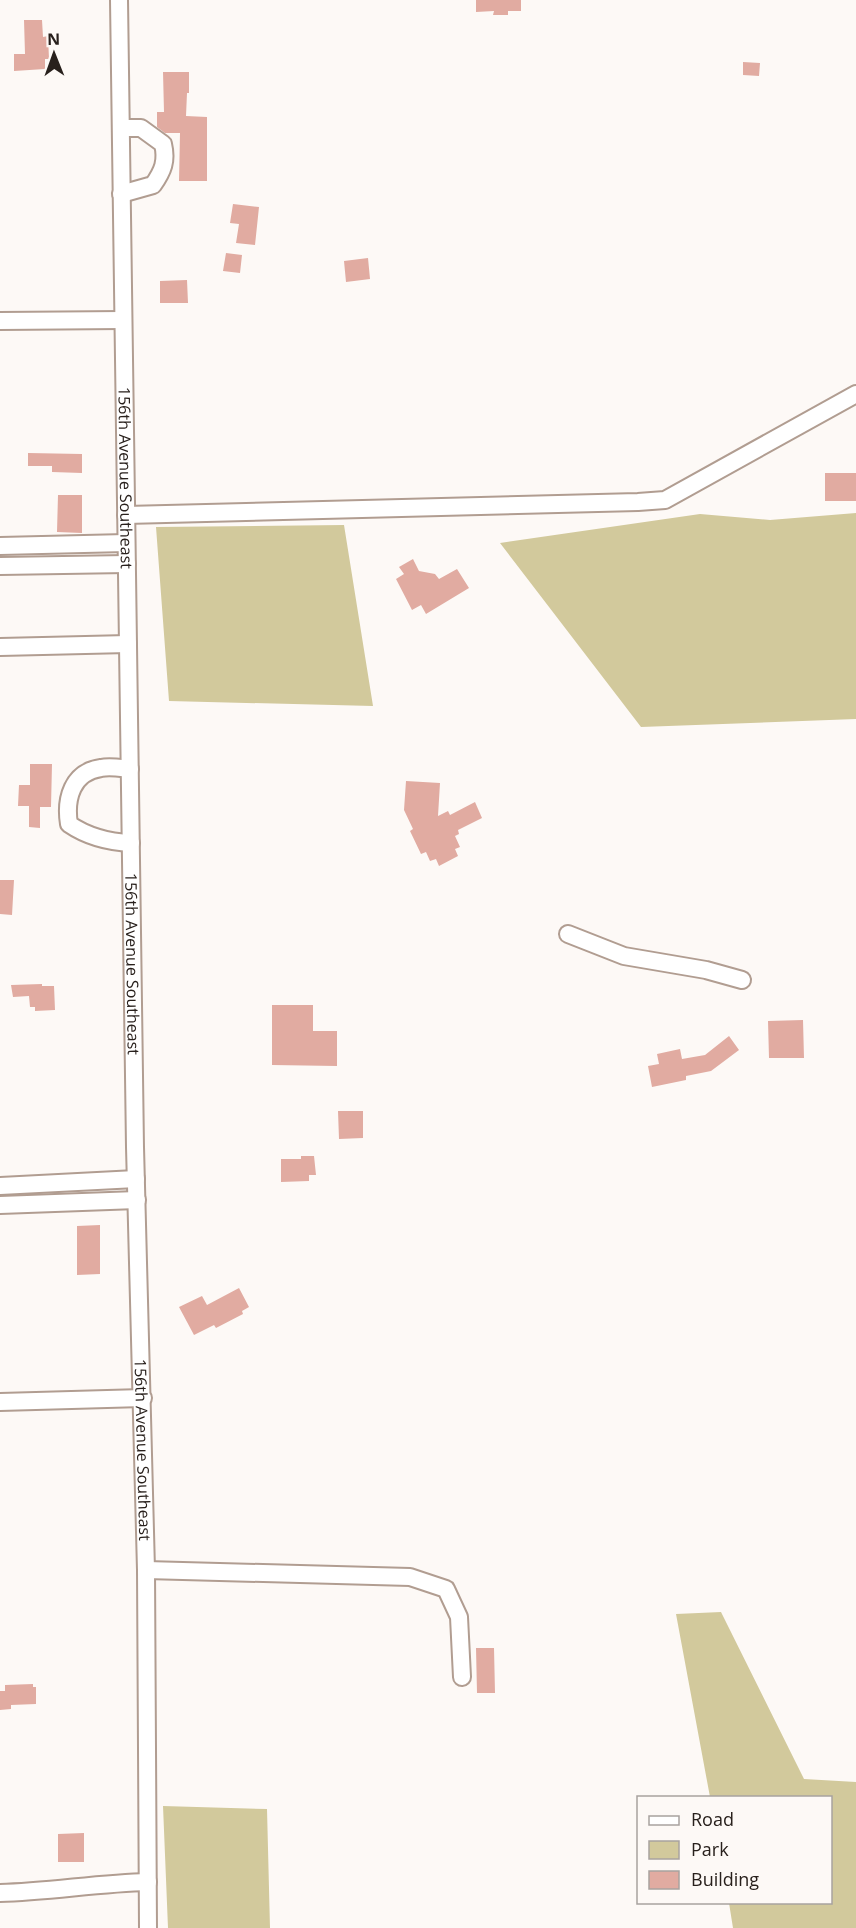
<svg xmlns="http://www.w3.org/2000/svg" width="856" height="1928" font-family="'Open Sans',sans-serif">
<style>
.green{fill:#d2c99c}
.building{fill:#e1aba1}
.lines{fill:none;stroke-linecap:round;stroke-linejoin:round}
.minor-casing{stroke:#b19d91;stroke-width:20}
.minor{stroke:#fff;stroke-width:16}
.labels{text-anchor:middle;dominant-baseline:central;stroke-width:4.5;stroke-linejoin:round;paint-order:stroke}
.street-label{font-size:16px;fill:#28201c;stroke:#fdf9f6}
</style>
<rect width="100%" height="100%" fill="#fdf9f6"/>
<path class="green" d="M856,513V719L641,727L500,543L700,514L770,520Z
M344,525L373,706L169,701L156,527Z
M721,1612L804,1779L856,1782V1928H733L729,1903L830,1902V1798L710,1797L676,1614Z
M163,1806L267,1809L270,1928H168Z"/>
<path class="building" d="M476,0H521V11H508V15H493L494,11L476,12Z
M24,20H42L43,37L48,36L49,59H45V69L14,71V54H25Z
M743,62L760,63L759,76L743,75Z
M163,72H189V93H187L186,116L207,117V181H179L180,133H165L157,127V112H164Z
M233,204L259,207L255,245L236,243L239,224L230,223Z
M226,253L242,255L240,273L223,271Z
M368,258L370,279L346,282L344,261Z
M187,280L188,303H160V281Z
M28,453L82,454V473L52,472V466H28Z
M825,473H856V501H825Z
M58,495H82V533L57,532Z
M413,559L419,571L435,574L439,579L457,569L469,588L426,614L421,605L412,610L396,579L404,574L399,567Z
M30,764H52L51,807H40V828L29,827V806H18L19,785H30Z
M406,781L440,783L438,816L448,811L450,815L475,802L482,818L458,830L459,834L455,836L460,847L455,849L458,856L439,866L436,859L430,861L426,852L421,854L410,831L413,829L404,810Z
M0,880H14L12,915L0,914Z
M42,984V986H54L55,1010L35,1011V1007H30L29,996L13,997L11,985Z
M272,1005H313V1031H337V1066L272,1065Z
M803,1020L804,1058H769L768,1021Z
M729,1036L739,1050L711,1071L686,1076V1080L652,1087L648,1066L659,1064L657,1054L680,1049L682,1059L705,1055Z
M338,1111H363V1138L339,1139Z
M301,1156H314L316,1175H309V1181L281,1182V1159H301Z
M100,1225V1274L77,1275V1226Z
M239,1288L249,1307L242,1311L243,1314L216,1328L214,1325L194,1335L179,1307L202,1296L207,1305Z
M476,1648H494L495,1693H477Z
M33,1684V1687H36V1704L11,1705V1709L0,1710V1691H5V1685Z
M84,1833V1862H58V1834Z"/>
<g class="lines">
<g class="minor-casing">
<g id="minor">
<path id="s1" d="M119,0L135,1147L146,1570L148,1928"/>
<path d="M121,128H141L163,144C167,161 163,171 153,185L121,194"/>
<path d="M0,321L123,320"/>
<path d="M126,515L638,502L665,500L856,394"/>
<path d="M0,546L126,543"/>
<path d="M0,566L127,564"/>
<path d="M0,647L128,644"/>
<path d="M130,769C120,768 110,766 101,768C72,772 65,799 69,824C88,837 108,842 131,843"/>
<path d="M568,934L624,956L706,970L742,980"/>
<path d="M0,1186L136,1179"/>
<path d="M0,1205L137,1200"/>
<path d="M0,1402L143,1398"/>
<path d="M146,1570L410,1577L446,1589L459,1617L462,1677"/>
<path d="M0,1893C49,1892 98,1883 148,1882"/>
</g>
</g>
<use href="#minor" class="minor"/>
</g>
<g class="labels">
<g class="street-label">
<text stroke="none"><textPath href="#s1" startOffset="478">156th Avenue Southeast</textPath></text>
<text stroke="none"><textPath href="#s1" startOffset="964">156th Avenue Southeast</textPath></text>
<text stroke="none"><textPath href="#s1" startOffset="1450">156th Avenue Southeast</textPath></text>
</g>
</g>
<rect x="637" y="1796" width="195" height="108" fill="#fdf9f6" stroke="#a8a29f" stroke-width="1.5"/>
<rect x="649" y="1816" width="30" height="9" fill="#ffffff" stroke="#a8a29f" stroke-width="1.5"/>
<text x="691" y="1826" font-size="18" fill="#28201c">Road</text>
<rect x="649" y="1841" width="30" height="18" fill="#d2c99c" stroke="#a8a29f" stroke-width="1.5"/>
<text x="691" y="1856" font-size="18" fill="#28201c">Park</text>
<rect x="649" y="1871" width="30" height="18" fill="#e1aba1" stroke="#a8a29f" stroke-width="1.5"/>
<text x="691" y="1886" font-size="18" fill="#28201c">Building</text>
<g transform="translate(54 54) rotate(359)" stroke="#fdf9f6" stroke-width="4.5" paint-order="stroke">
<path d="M0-4.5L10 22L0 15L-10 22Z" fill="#28201c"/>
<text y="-9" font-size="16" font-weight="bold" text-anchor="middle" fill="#28201c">N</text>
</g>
</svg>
